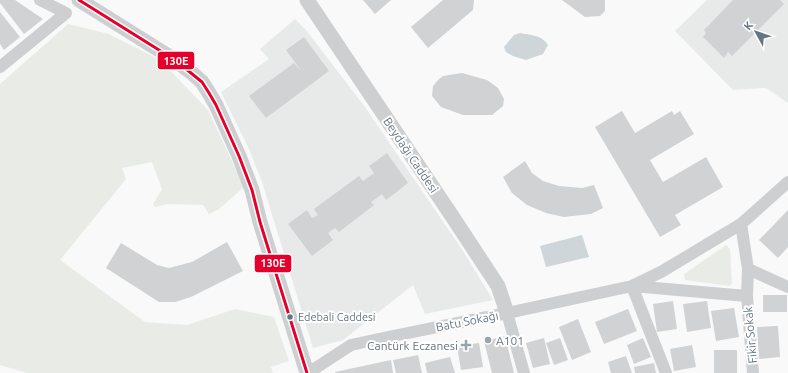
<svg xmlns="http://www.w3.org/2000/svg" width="788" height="373" font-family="Ubuntu,sans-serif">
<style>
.built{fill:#e8e9e9}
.green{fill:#e8ebe6}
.water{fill:#ced6d9}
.building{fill:#d0d2d3}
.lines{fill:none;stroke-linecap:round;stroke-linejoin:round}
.minor{stroke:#cecfd0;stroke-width:12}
.tertiary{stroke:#cecfd0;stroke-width:15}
.bus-1-casing{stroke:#fff;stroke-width:6}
.bus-1{stroke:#e4002b;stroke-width:3}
.bus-dot{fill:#657683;stroke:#fff;stroke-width:1.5}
.poi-dot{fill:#99a4ac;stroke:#fff;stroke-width:1.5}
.labels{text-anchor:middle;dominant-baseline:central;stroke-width:4;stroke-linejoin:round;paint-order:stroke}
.bus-label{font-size:11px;fill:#657683;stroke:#fff;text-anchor:start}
.street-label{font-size:12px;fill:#657683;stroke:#fff}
.poi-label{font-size:12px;fill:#657683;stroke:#fff;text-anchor:start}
.line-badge{stroke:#fff;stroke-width:1.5}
.badge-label{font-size:11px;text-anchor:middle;font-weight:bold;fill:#fff}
</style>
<rect width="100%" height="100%" fill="#f9f9f9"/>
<path class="built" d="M707,0H788V103L766,88L733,90L675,31Z
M295,19L306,30L365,107L463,251L493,300L425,314L413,285L343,340L313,348L262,182L249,149L221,92L269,59L260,49Z"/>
<path class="green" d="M68,24L109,34L160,60L208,110L244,187L219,209L209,214L203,205L168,204L155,207L153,204L162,189L152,162L122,168L126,179L60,260L145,322L187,325L235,309L274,317L289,361L271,367L273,373H27L0,365V84Z
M726,245L730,249L732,284L729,286L685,280L684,274Z"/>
<path class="water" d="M520,33C530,35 542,35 548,45L543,54L526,60L513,56L506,52L504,47L514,35Z
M582,235L589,257L546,267L540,246Z"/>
<path class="building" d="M0,0H15L43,19L24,34L0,3Z
M363,0H391L375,14Z
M443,0H474L473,10L428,48L411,27Z
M562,0H605V11L600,16L585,17Z
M733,0H780L784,4L732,56L728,52L724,58L703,37L706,33L704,30Z
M0,12L20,37L4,50L0,44Z
M304,37L329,71L266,118L249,96L294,63L302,72L286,50Z
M462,73L487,80L498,88L504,99L503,106L492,115H463L441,107L432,96L433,86L438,80L443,76Z
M622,111L635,133L672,111L674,115L680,111L694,134L650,160L663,182L706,157L723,187L675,215L681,225L660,237L595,127Z
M387,153L408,183L386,200L382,194L371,202L374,205L339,232L335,228L328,233L333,240L312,256L288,224L307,210L312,218L318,215L314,209L359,176L363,181L374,173L369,166Z
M525,161L532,173L543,181L559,186L582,188L594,185L603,208L591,214L564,217L546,213L527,205L512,193L503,177Z
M788,210V247L778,258L759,240Z
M227,242L243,271L191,297L175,302H159L106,268L121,243L157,265L169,268L192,262Z
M763,295H787V312H763Z
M673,301L677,329L657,332L653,304Z
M707,301L711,328L687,332L683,304Z
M734,308L739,337L716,341L711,311Z
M628,309L637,331L604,344L595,322Z
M578,319L591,352L572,360L559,327Z
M778,326L780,357L759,359L757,327Z
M505,336L514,373H492L484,341Z
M544,338L550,364L533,368L526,343Z
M560,338L568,360L554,365L546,343Z
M643,338L651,357L634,364L627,345Z
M479,343L483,367L461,370L457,346Z
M692,345L696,367L674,371L670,349Z
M714,350H737V373H714Z
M418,355L422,373H396L393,360Z
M626,356L632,373H611L608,362Z
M450,357L455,373H427L425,363Z
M391,360L393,373H335V372Z
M654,363L656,373H635L634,367Z"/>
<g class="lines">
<path class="minor" d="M0,67L66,13L40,0
M748,269L788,287
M747,296L753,373
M507,313L524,373
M308,373L351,345L388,337L507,313L632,286L661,272L741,224L788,182
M666,373L632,286L747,296L748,269L741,224"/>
<path class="tertiary" d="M79,0L175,60L192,73L202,82L209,93L216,105L239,156L252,190L260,222L307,373
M307,0L450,213L498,286L507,313"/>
<g class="bus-1-casing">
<path id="bus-1" d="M79,0L175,60L202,82L209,93L216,105L239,156L252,190L260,222L307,373"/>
</g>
<use href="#bus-1" class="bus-1"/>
</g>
<circle class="bus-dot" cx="290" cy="317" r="3.5"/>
<g class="poi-dot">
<circle cx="488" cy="340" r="4"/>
<path d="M464 339h4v4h4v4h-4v4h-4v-4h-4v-4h4z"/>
</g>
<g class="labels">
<g class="bus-label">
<text x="298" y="317">Edebali̇ Caddesi̇</text>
</g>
<g class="street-label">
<text transform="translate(411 155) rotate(56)">Beydağı Caddesi</text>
<text transform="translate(467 321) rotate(-11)">Batu Sokağı</text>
<text transform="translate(750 335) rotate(-95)">Fikir Sokak</text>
</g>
<g class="poi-label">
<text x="496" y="340">A101</text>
<text x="458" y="345" text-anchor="end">Cantürk Eczanesi</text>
</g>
</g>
<g class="line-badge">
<rect x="157" y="51" width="38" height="19" rx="4" fill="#e4002b"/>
<rect x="254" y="254" width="38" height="19" rx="4" fill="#e4002b"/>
</g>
<g class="badge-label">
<text x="176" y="65">130E</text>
<text x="273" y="267">130E</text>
</g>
<g transform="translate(756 32) rotate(310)" stroke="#ffffff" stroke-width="3" paint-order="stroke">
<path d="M0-3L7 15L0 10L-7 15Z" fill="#657683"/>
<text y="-6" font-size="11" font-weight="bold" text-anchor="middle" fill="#657683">K</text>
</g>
</svg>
